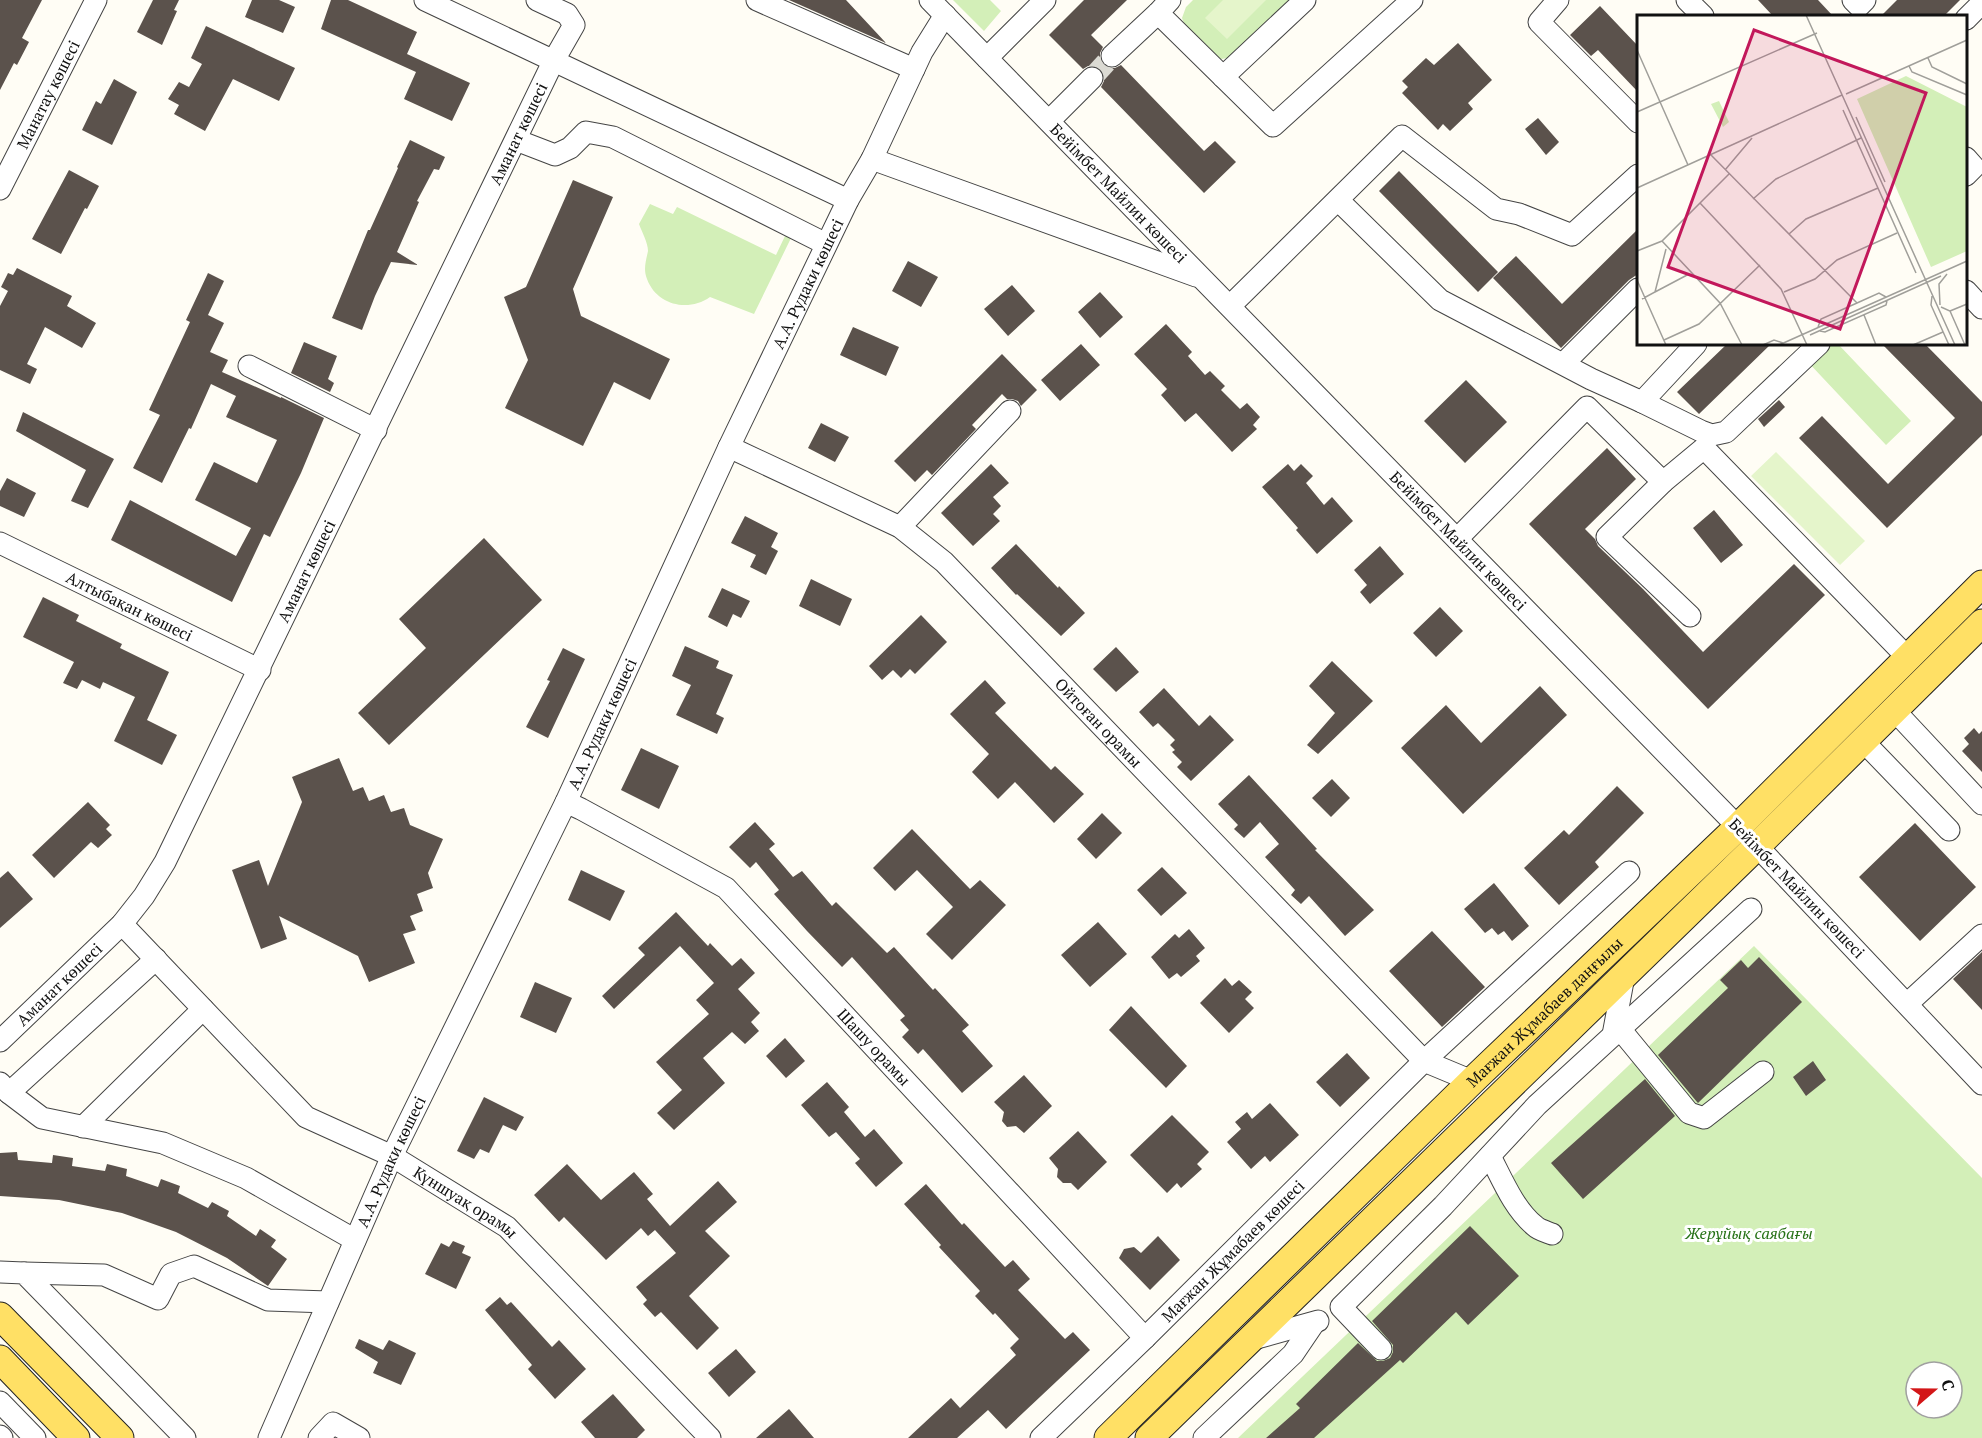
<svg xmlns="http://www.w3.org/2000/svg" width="1982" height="1438" font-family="'PT Serif',serif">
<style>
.green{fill:#d3efb8;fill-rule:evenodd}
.pitch{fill:#e5f5cb}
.building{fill:#5b524c}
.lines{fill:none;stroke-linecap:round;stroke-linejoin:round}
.minor-tunnel{stroke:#dbdad3;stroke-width:21;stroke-dasharray:21 10;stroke-linecap:butt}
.minor-casing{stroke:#444;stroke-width:23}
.major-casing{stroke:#222;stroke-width:29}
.minor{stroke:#fff;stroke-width:21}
.major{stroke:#ffe065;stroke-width:27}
.labels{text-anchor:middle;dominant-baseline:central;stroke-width:6;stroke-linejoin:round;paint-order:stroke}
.street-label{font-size:16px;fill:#111;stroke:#fff}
.park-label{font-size:16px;font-style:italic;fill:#277217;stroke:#fff}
.inset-road{fill:none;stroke:#a09f9a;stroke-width:1.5}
.view{fill:#c2185b;fill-opacity:0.15;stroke:#c2185b;stroke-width:3}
.inset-edge{fill:none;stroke:#111;stroke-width:3}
</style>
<rect width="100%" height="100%" fill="#fffdf5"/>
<path class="green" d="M953,0H990L1001,11L984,31Z
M1193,0H1292L1236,56L1222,59L1214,58L1185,26L1182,18L1186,7Z
M650,204L673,214L677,207L776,255L785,236L791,238L754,314L710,297C689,312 657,306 647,279C643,269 646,261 648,251C648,243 642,232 639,224Z
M1823,344H1838L1911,421L1886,445L1806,360Z
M1754,946L1982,1178V1438H1238ZM1916,1372H1952V1408H1916Z"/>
<path class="pitch" d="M1223,0H1266L1227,39L1205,18Z
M1776,452L1865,541L1840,565L1751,476Z"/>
<path class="building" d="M0,0H42L22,38L29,42L17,65L14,63L0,90Z
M153,0H179L174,10L177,11L162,45L137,32Z
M252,0H279L295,7L283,33L245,17Z
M331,0H348L417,32L407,54L470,83L452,121L404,99L416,72L321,29Z
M789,0H846L886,43Z
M1084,0H1127L1091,35L1103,47L1100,53V59L1102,64L1109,68H1115L1121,65L1204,151L1215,141L1236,162L1204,193L1101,87L1104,81V74L1101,69L1095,66H1088L1083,69L1049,35Z
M1758,0H1818L1833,16H1773Z
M1897,0H1960L1944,16H1881Z
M1600,6L1638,46V92L1598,50L1591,56L1570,35Z
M206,26L295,68L279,101L233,79L205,131L174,114L179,105L168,99L179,82L189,87L202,64L191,58Z
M1458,43L1492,80L1468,103L1473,109L1450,131L1443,124L1438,130L1402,93L1408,87L1402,81L1426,58L1434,65Z
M114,79L137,92L112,145L82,130L96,101L101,104Z
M1538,118L1559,142L1546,155L1525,129Z
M410,140L445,157L439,170L434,169L417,201L419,202L397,252L418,265L391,262L375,296L362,330L332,318L368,230H370L398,168L397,167Z
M69,170L99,186L87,209L85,208L61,254L32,239Z
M1399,171L1498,272L1478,292L1379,191Z
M573,180L613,197L573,289L581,316L670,359L650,400L614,382L583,446L505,408L528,360L504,297L526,287Z
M1638,229V274L1629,280L1561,348L1493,278L1516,256L1562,304Z
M908,261L938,277L921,307L892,291Z
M17,268L72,296L67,306L96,323L82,348L45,327L27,364L37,369L30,384L0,370V306L8,291L1,287L8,273L13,275Z
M208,273L224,281L208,315L224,323L210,352L228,360L222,372L281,398V397L324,418L301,473L270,537L264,534L232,602L111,540L130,500L236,556L251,528L195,500L214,462L257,483L277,440L226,417L236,396L211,384L191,429L189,428L162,483L133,468L160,415L149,410L190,322L186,320Z
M1012,285L1035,311L1008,336L984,309Z
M1100,292L1123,317L1100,338L1078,312Z
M1166,324L1192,352L1188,356L1205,375L1210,371L1225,386L1221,390L1240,409L1247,403L1260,417L1253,425L1257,429L1232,452L1196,413L1185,422L1161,395L1167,389L1134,354Z
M853,327L899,347L886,376L840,355Z
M304,342L337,356L328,379L334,383L330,392L291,373Z
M1081,344L1100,365L1060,401L1041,380Z
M1727,344H1771L1699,414L1677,392Z
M1882,344H1925L1982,402V435L1887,528L1799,438L1822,416L1888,484L1955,418Z
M1002,354L1037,390L1021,406L1018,401L1012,399H1007L1002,394L972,425L976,429L932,475L927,470L915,482L894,461Z
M1466,380L1507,422L1465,463L1424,421Z
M1779,400L1785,407L1764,427L1758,419Z
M23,412L114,459L88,508L71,501L86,470L16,431Z
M821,423L849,437L835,462L808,448Z
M1607,448L1636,479L1585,529L1595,539L1598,546L1643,589L1703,652L1794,564L1825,595L1708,709L1529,524Z
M991,464L1009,483L993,497L1001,506L993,514L1000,521L973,546L941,513Z
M1288,464L1294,471L1301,464L1313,476L1306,483L1324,505L1332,497L1353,521L1317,554L1296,530L1298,528L1262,487Z
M7,478L36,493L24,517L0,506V491Z
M1714,510L1743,545L1721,563L1693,528Z
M745,516L778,533L771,547L778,551L766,575L750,567L756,555L731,543Z
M484,538L542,600L389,745L358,713L426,648L399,619Z
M1016,544L1058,588L1059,586L1085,613L1061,636L1017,594L1016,595L991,568Z
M1380,546L1404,574L1370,604L1360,592L1367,585L1354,570Z
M811,579L852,599L840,626L799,606Z
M722,588L750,601L741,618L733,614L727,627L708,617Z
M43,597L79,615L76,621L122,644L120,648L169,672L147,720L177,735L162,765L114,741L135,697L103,682L100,689L82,680L77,689L63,683L74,662L23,637Z
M1440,607L1463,631L1436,657L1413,633Z
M921,615L947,642L915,674L910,669L901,678L893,670L882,680L869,666Z
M685,646L719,661L716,668L733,675L716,714L724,718L717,734L676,715L691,685L672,676Z
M1116,647L1139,672L1116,692L1093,669Z
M563,648L585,659L548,738L526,727L550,681L547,680Z
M1332,661L1373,701L1318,754L1307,745L1335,713L1309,686Z
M985,680L1006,703L995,713L1051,770L1055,766L1084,794L1054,823L1015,782L998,799L972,772L989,754L950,714Z
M1540,686L1567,715L1463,814L1401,748L1446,705L1481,743Z
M1164,688L1199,726L1210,715L1234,740L1191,781L1177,767L1182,762L1172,752L1175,750L1170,745L1175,740L1158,723L1153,727L1139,712Z
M1974,728L1979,734L1982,731V772L1962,751L1969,744L1964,738Z
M641,748L679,766L659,809L621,790Z
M339,758L353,791L363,787L369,801L384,795L391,812L404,808L410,825L443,839L428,873L433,888L417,894L423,911L410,916L416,930L403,934L415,963L369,982L358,956L279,916L287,939L261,949L232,870L259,860L268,886L302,802L292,777Z
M1249,775L1317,849L1315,850L1374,910L1345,936L1309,896L1301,904L1291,895L1295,890L1265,857L1279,844L1260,822L1244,838L1234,829L1238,825L1218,804Z
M1332,779L1350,798L1331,817L1312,798Z
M1617,786L1644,813L1595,862L1599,867L1559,905L1524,868L1564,830L1569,835Z
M88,802L110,825L106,829L112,835L98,848L91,842L54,878L32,855Z
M1102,813L1122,833L1096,859L1077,839Z
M755,822L775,844L769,849L793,877L802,871L832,906L836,902L887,953L894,947L933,990L935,988L969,1025L962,1031L993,1066L962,1093L923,1049L918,1054L902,1037L909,1030L900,1020L905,1016L852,957L842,967L807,931L774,894L779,890L756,862L750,868L729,847Z
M1915,823L1976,887L1920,941L1859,877Z
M912,829L970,889L980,880L1006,905L952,960L926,934L953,907L917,870L895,891L873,868Z
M1162,867L1187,893L1161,916L1137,890Z
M581,870L625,891L610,921L568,900Z
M8,871L33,899L0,928V878Z
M1494,883L1529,926L1512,941L1504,931L1498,935L1492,928L1485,933L1464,909Z
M676,912L708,946L710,943L732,966L741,958L755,973L738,989L760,1013L751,1022L759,1031L745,1044L732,1032L703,1058L725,1083L674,1130L657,1113L682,1090L656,1062L709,1014L696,1000L714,983L680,946L614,1009L602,996L645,955L638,948Z
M1098,922L1127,954L1090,987L1061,955Z
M1189,929L1205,948L1196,956L1200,961L1181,977L1177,973L1169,979L1151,957L1175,934L1179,938Z
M1432,931L1485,987L1442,1027L1389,971Z
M1982,952V1010L1953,979Z
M1759,957L1802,1002L1698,1103L1697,1102L1658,1055L1728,988L1720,980L1741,960L1748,968Z
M1225,978L1232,986L1239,980L1252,992L1245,999L1254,1008L1229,1033L1200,1003Z
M535,982L572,998L556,1033L520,1017Z
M1131,1006L1187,1066L1166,1088L1109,1030Z
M785,1038L805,1061L786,1078L766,1056Z
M1347,1053L1370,1078L1340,1107L1316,1082Z
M1813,1061L1826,1080L1806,1096L1793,1077Z
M1024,1075L1052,1106L1024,1133L1016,1126L1007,1127L1002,1121L1004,1112L994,1102Z
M1645,1079L1675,1116L1583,1199L1551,1163Z
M827,1082L849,1107L844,1112L865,1137L874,1129L903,1163L876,1187L855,1163L860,1159L836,1132L829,1137L801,1105Z
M484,1097L524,1117L516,1131L503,1125L489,1153L480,1149L474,1159L457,1151Z
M1270,1103L1299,1135L1270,1162L1265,1156L1251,1169L1227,1142L1241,1129L1235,1122L1247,1112L1252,1119Z
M1172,1115L1209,1152L1197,1164L1202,1169L1181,1188L1177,1183L1167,1193L1130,1155Z
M1078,1131L1107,1162L1078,1190L1071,1183H1063L1057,1177L1058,1169L1049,1158Z
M17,1152L18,1160L52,1163L53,1155L73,1158L72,1166L105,1171L107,1164L127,1169L126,1176L158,1187L161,1179L180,1186L178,1193L208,1208L212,1202L229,1211L227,1216L256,1236L260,1229L276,1240L271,1247L287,1259L268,1286L227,1258L176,1232L145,1221L122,1213L59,1200L0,1196V1153Z
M567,1164L601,1200L634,1172L653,1194L647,1199L670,1226L718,1181L737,1202L705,1231L730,1256L689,1296L719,1328L697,1350L661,1312L655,1317L643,1304L647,1300L636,1287L676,1253L655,1230L648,1236L641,1228L606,1260L564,1217L559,1222L534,1195Z
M926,1184L962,1225L964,1223L1005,1267L1013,1260L1030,1279L1018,1290L1065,1339L1073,1332L1090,1350L1006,1429L988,1410L957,1438H908L951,1398L960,1408L1016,1355L1010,1348L1019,1339L995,1313L993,1315L975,1296L980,1291L939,1247L941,1245L904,1204Z
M1470,1226L1519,1276L1468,1325L1456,1312L1403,1363L1400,1360L1314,1438H1266L1300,1408L1296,1404L1358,1343L1377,1361H1383L1390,1358L1393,1352V1345L1372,1321Z
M1158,1236L1180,1260L1150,1290L1119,1258L1124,1249L1134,1247L1141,1253Z
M453,1241L465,1246L462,1253L471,1257L456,1289L425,1274L441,1243L449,1247Z
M500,1297L507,1305L511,1302L552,1347L559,1340L586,1369L555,1399L528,1369L532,1365L485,1310Z
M359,1339L383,1350L389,1340L416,1353L401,1385L373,1373L378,1362L355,1348Z
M736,1349L756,1372L729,1397L708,1373Z
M613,1394L645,1430L637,1438H595L581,1422Z
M789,1409L814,1438H756Z"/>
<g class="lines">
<path class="minor-tunnel" d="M1092,78L1112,56"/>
<g class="minor-casing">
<g id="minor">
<path d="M425,0L848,200"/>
<path d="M757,0L914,69"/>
<path id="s1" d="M930,0L1738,827"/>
<path d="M1170,0L1158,13L1273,126L1412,0"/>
<path d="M1558,0L1539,22L1638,122"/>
<path d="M1687,0L1703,16"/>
<path d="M1853,0L1859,6L1865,0"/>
<path d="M1966,19L1982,3"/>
<path d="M1112,56L1158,13"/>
<path d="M987,58L1045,0"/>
<path d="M1223,77L1305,0"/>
<path d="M1049,121L1092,78"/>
<path d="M516,140L555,155L570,148L586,132L613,137L826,244"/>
<path d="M1966,158L1974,167L1966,175"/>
<path d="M872,159L1196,276"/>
<path id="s2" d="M0,189L96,0"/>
<path d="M1338,200L1440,300L1591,379L1642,402L1696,344"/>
<path d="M1966,291L1982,308"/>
<path d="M1230,306L1402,136L1496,209L1519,214L1572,235L1638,175"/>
<path d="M1564,363L1638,289"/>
<path d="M249,366L376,430"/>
<path d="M1642,402L1701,431L1712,435L1726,432L1819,344"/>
<path id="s3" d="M729,447L900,527L944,562L1424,1061L1472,1081"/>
<path d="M1663,482L1607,537L1690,616"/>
<path d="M900,527L1010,411"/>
<path d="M1457,539L1587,407L1663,482L1704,448L1908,658"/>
<path id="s4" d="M0,543L260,670"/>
<path d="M1894,710L1982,804"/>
<path d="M1863,741L1949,830"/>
<path id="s5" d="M566,802L581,809L726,888L1145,1338"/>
<path d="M1757,846L1982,1084"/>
<path id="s6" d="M122,924L306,1117L392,1156L507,1227L710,1438"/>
<path d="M1907,1004L1982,935"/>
<path d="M1620,1029L1689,1113L1704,1118L1763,1072"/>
<path d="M1613,1035L1624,976"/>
<path id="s7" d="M0,1041L122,924L144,896L165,862L554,60L574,25L567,14L537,0"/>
<path d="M0,1083L9,1093L42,1118L163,1143L246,1178L355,1240"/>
<path d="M9,1093L156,959"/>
<path d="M83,1127L203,1009"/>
<path d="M1490,1156C1502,1179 1514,1209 1535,1226C1539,1230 1547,1232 1552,1234"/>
<path d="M0,1272L24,1273L185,1438"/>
<path d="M24,1273L104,1275L158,1299L171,1274L194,1266L268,1300L328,1302"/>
<path d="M1250,1340L1318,1321"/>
<path d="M1381,1349L1341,1307L1443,1206L1537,1105L1751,909"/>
<path d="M0,1402L35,1438"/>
<path d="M0,1436L2,1438"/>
<path id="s8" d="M269,1438L392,1156L566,802L729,447L848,200L872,159L922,52L945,15"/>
<path d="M319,1438L333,1423L359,1438"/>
<path id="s9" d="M1041,1438L1145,1338L1424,1061L1629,872"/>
<path d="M1204,1438L1293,1354L1314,1323"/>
</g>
</g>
<g class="major-casing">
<g id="major">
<path d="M0,1316L120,1438"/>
<path d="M0,1359L76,1438"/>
<path id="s10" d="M1108,1438L1472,1081L1738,827L1982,584"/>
<path d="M1149,1438L1757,846L1982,623"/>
</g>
</g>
<use href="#minor" class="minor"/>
<use href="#major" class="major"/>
</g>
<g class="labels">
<g class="street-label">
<text stroke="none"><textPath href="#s2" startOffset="106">Манатау көшесі</textPath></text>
<text stroke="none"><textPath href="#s7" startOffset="1054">Аманат көшесі</textPath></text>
<text stroke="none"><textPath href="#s1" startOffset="270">Бейімбет Майлин көшесі</textPath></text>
<text stroke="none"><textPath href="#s8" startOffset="1274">А.А. Рудаки көшесі</textPath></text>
<text stroke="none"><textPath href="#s1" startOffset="756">Бейімбет Майлин көшесі</textPath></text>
<text stroke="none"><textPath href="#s7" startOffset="568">Аманат көшесі</textPath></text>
<text stroke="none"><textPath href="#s4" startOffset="144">Алтыбақан көшесі</textPath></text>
<text stroke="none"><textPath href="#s3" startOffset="468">Ойтоған орамы</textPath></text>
<text stroke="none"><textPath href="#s8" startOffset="788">А.А. Рудаки көшесі</textPath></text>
<text transform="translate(1797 888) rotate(46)">Бейімбет Майлин көшесі</text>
<text stroke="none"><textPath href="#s7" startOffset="82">Аманат көшесі</textPath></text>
<text stroke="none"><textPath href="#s10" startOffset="610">Мағжан Жұмабаев даңғылы</textPath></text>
<text stroke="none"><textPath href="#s5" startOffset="399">Шашу орамы</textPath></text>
<text stroke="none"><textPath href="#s8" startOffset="302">А.А. Рудаки көшесі</textPath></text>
<text stroke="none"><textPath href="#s6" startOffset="448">Күншуақ орамы</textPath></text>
<text stroke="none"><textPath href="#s9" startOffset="268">Мағжан Жұмабаев көшесі</textPath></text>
</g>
<g class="park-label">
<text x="1749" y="1233">Жерұйық саябағы</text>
</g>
</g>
<g transform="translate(1637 15)">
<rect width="330" height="330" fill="#fffdf5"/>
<path d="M269,61L330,92V236L294,252L220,84ZM82,86L92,107L86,112L74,89Z" fill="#d3efb8"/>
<path class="inset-road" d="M169,0L318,330M0,35L51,150M291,43L295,52L330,69M272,51L275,57L330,80M209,79L330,25M206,95L279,258M0,97L180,18M219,102L248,167M74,140L220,288M88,155L115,123M0,173L205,80M116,184L139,164L224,123M63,188L144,274L170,330M152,219L169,204L241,173M25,226L83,288L105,330M0,236L25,226L92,159M0,265L29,330M18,277L52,259M147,277L178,264L200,245L260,218M295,281L294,290L312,330M5,284L18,277L29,234M303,290L302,269L310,259M304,292L313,296L328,330M313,296L330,289M227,300L239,330M181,312L184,304L220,288L242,278L249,282M183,316L188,317L249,290L250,286M173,320L304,261M27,325L62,309L123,250M126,330L137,325L146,328M142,330L330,246M276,330L306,317"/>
<path class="view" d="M117,15L289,78L203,314L31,252Z"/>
<rect width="330" height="330" class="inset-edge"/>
</g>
<g transform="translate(1934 1390) rotate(70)"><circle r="28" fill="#ffffff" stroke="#a0a0a0" stroke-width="1.5"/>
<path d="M0-4.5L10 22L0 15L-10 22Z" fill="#d31618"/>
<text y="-9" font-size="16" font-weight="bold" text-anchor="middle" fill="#111111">С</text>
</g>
</svg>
